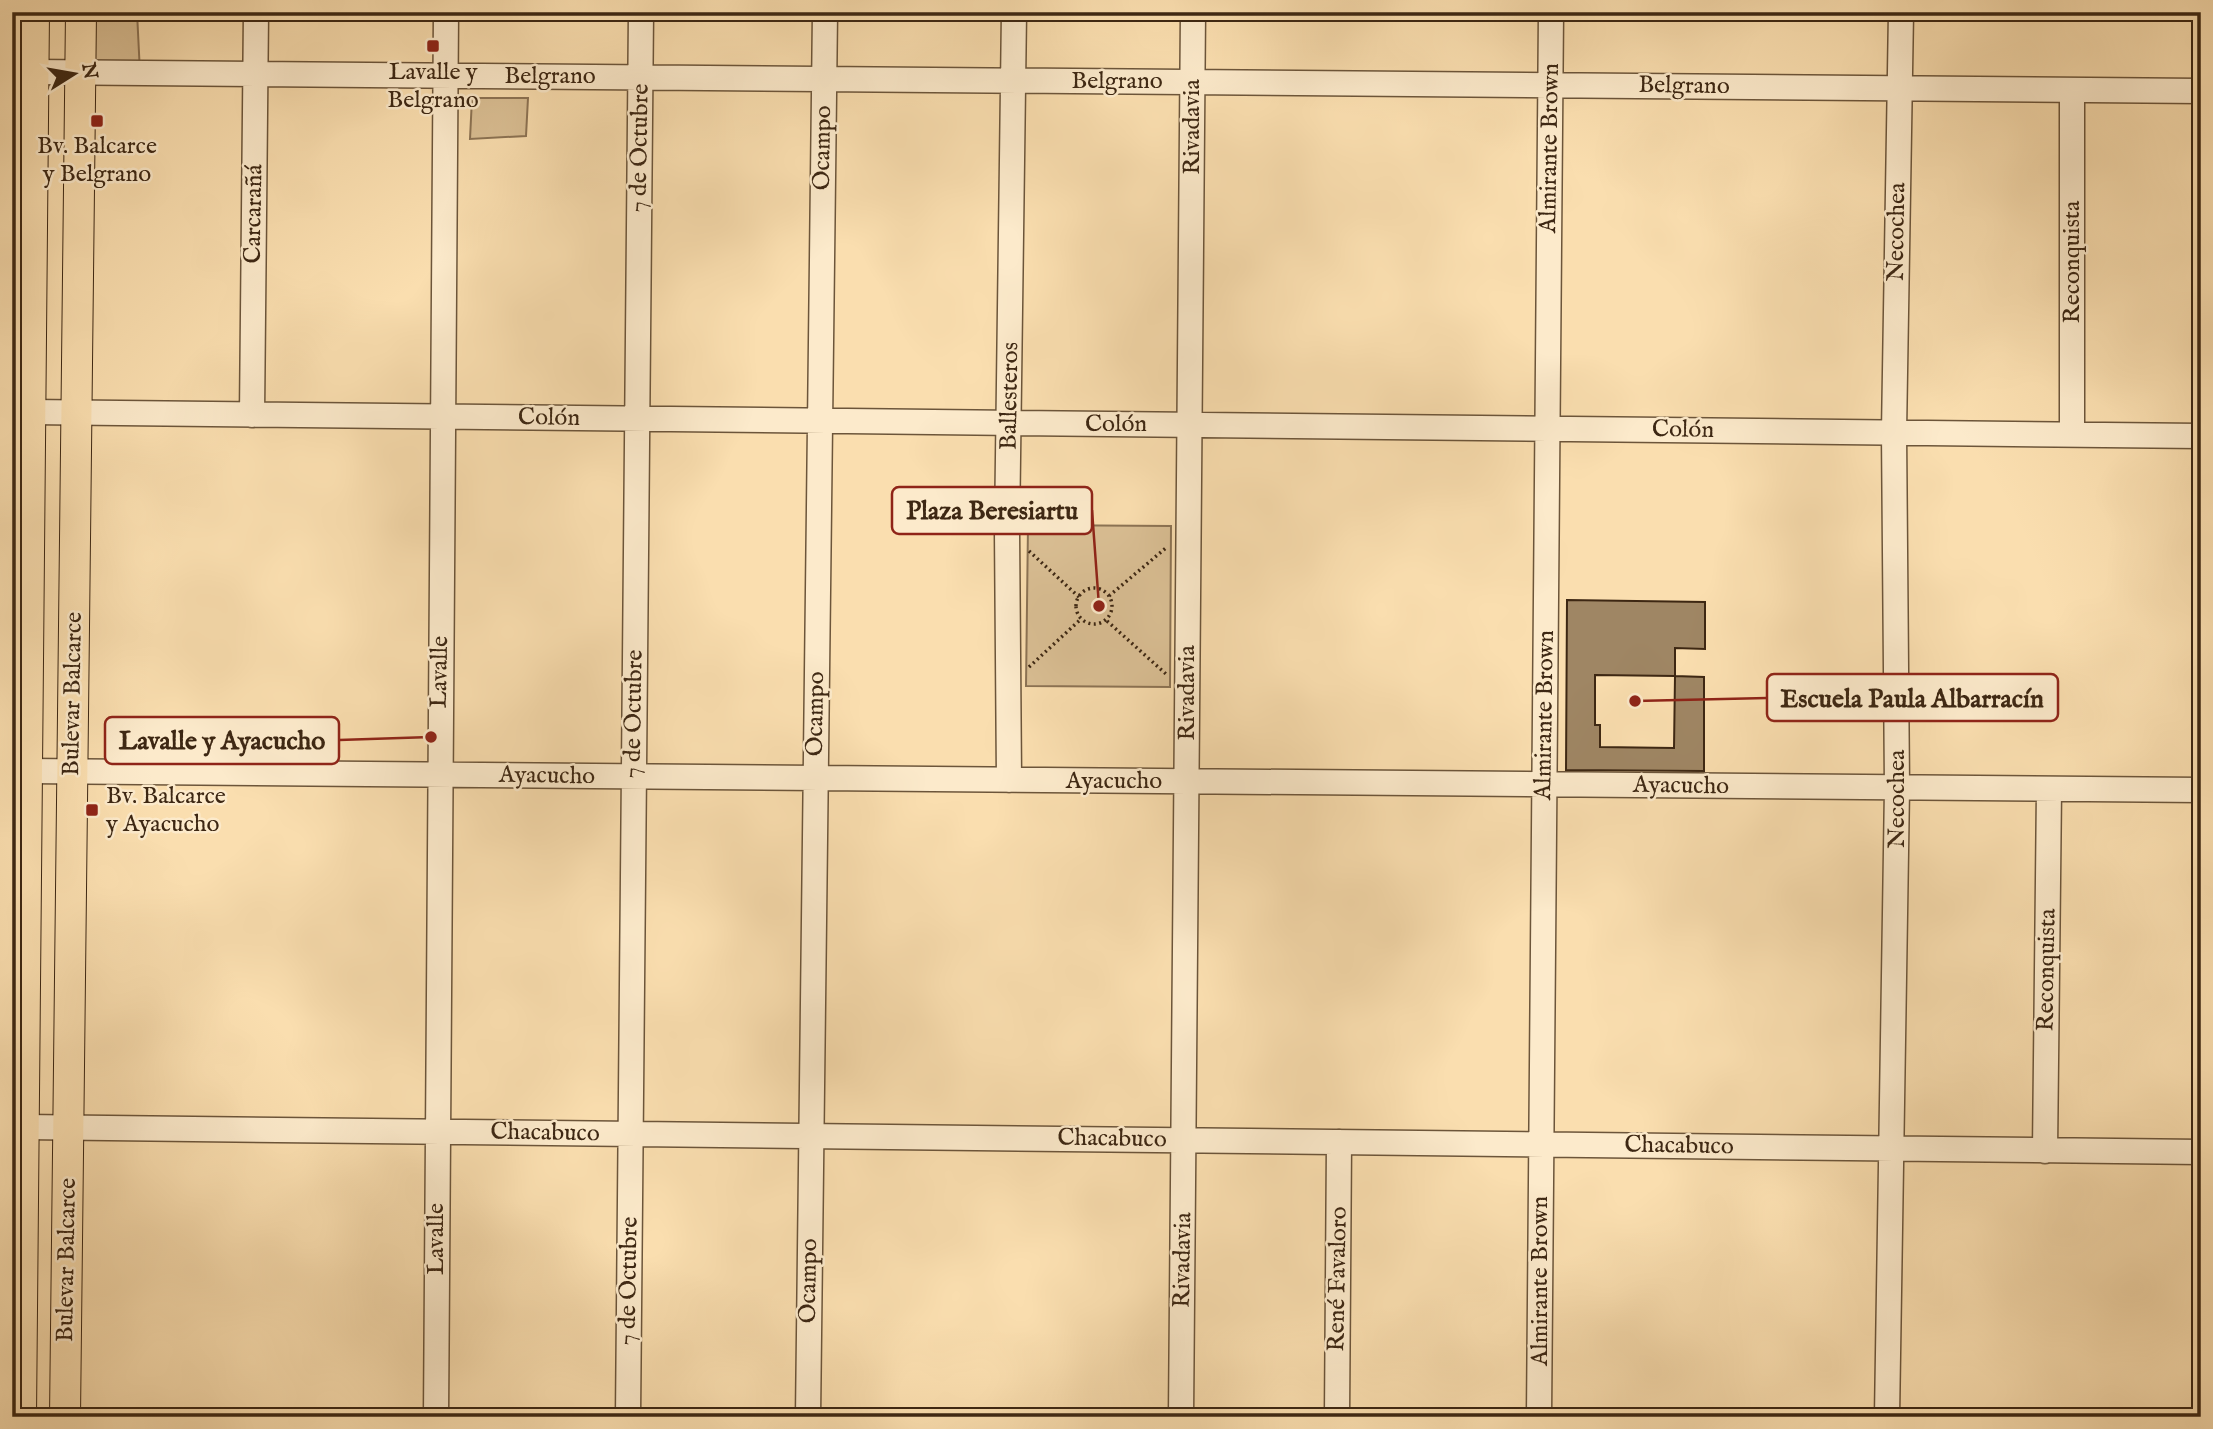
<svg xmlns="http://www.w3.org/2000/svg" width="2213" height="1429" font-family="'IM FELL English',serif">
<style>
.green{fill:#dabf94;stroke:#8c7354;stroke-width:2}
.building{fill:#9f8664;stroke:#3d2713;stroke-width:2;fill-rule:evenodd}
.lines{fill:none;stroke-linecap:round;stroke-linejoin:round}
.minor-casing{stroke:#6c553a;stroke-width:27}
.major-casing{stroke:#3d2713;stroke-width:32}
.path{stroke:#3d2713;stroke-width:3.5;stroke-dasharray:2 3.5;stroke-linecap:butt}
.minor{stroke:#fceacb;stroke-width:24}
.major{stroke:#fadeaf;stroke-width:30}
.poi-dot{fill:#8f2418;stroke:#fceacb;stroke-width:2.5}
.labels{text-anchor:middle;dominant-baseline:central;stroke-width:5;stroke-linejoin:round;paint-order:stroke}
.poi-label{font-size:24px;fill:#3d2713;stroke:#fceacb}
.street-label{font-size:24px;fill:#3d2713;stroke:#fceacb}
.leader{fill:none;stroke:#8f2418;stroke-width:2.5}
.callout-dot{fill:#8f2418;stroke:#fceacb;stroke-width:2.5}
.callout{fill:#fceacb;stroke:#8f2418;stroke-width:2.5}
.callout-label{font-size:26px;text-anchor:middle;font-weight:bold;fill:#3d2713}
</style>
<rect width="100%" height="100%" fill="#fadeaf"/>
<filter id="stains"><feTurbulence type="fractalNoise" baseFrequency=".00286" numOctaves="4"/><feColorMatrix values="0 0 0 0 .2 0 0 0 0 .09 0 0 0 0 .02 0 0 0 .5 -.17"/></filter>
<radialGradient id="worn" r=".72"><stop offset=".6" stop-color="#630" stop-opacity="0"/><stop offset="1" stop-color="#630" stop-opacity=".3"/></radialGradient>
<path class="green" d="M81,12H137L140,73L80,72Z
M472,98H528L526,136L470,139Z
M1028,525L1171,526L1170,687L1026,686Z"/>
<path class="building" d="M1567,600L1705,602V649L1675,648V676L1704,677V771L1566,770ZM1595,675L1675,676L1674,748L1600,747V725H1595Z"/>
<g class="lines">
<g class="minor-casing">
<path id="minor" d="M33,72L2201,91
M30,412L2201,436
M252,415L256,12
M2072,434V90
M27,771L2201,790
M1009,780L1007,531L1014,12
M24,1127L2201,1152
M2045,1151L2049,789
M436,1417L446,12
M628,1417L641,12
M808,1417L825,12
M1181,1417L1193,12
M1337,1417L1339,1142
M1539,1417L1551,12
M1887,1417L1897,788L1894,432L1901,12"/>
</g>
<g class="major-casing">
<path id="major" d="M21,1417L34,12
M65,1417L81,12"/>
</g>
<path class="path" d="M1029,551L1079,597
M1076 606a18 18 0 1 1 36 0a18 18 0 1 1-36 0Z
M1109,596L1167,547
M1107,621L1166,674
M1029,667L1081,619"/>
<use href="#minor" class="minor"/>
<use href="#major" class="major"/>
</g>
<g class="poi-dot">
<rect x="426" y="39" width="14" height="14" rx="3.5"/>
<rect x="90" y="114" width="14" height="14" rx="3.5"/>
<rect x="85" y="803" width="14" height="14" rx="3.5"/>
</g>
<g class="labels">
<g class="poi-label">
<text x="433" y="72">Lavalle y<tspan x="433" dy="28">Belgrano</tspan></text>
<text x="97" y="146">Bv. Balcarce<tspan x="97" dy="28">y Belgrano</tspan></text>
<text x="106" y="796" text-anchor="start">Bv. Balcarce<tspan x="106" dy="28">y Ayacucho</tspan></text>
</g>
<g class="street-label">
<text x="550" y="76">Belgrano</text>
<text x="1117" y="81">Belgrano</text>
<text transform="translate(1684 86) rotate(1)">Belgrano</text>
<text transform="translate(1192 127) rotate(-90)">Rivadavia</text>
<text transform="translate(640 148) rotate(-89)">7 de Octubre</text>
<text transform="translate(823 148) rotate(-89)">Ocampo</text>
<text transform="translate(1550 148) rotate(-89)">Almirante Brown</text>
<text transform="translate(254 214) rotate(-89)">Carcarañá</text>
<text transform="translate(1897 232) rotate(-89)">Necochea</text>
<text transform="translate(2072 262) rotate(-90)">Reconquista</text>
<text transform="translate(1010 396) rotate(-89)">Ballesteros</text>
<text transform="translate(549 418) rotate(1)">Colón</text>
<text x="1116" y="424">Colón</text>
<text transform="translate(1683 430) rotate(1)">Colón</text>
<text transform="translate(440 672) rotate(-89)">Lavalle</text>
<text transform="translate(1187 693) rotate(-90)">Rivadavia</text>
<text transform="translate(73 694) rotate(-89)">Bulevar Balcarce</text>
<text transform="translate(634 714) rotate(-89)">7 de Octubre</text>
<text transform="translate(816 714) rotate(-89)">Ocampo</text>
<text transform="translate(1545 715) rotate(-89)">Almirante Brown</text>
<text transform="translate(547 776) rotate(1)">Ayacucho</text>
<text x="1114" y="781">Ayacucho</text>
<text transform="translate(1681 786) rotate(1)">Ayacucho</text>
<text transform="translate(1897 799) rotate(-90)">Necochea</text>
<text transform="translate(2047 970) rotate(-89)">Reconquista</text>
<text transform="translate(545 1133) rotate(1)">Chacabuco</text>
<text transform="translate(1112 1139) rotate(1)">Chacabuco</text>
<text transform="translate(1679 1146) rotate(1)">Chacabuco</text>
<text transform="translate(436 1239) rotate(-90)">Lavalle</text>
<text transform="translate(67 1260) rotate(-89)">Bulevar Balcarce</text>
<text transform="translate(1183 1260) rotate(-89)">Rivadavia</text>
<text transform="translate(1338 1279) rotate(-89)">René Favaloro</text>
<text transform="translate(629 1281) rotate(-89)">7 de Octubre</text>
<text transform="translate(809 1281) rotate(-89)">Ocampo</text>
<text transform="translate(1540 1281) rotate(-90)">Almirante Brown</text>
</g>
</g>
<path class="leader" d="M1099 606L1092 510M1635 701L1767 698M431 737L339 740"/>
<g class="callout-dot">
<circle cx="1099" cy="606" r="7"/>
<circle cx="1635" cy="701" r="7"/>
<circle cx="431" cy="737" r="7"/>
</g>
<g class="callout">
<rect x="892" y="487" width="200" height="47" rx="7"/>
<rect x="1767" y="674" width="291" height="47" rx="7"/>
<rect x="105" y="717" width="234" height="47" rx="7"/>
</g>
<g class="callout-label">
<text x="992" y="519">Plaza Beresiartu</text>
<text x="1912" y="707">Escuela Paula Albarracín</text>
<text x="222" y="749">Lavalle y Ayacucho</text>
</g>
<rect width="2213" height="1429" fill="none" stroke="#fadeaf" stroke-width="42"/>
<rect x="14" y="14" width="2185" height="1401" fill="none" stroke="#3d2713" stroke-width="3.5"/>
<rect x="21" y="21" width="2171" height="1387" fill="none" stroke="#3d2713" stroke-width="2"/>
<g transform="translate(74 74) rotate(79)" stroke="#fceacb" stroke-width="5" paint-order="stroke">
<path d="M0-5L12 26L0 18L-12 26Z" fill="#3d2713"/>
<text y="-10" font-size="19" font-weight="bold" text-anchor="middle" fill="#3d2713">N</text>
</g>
<rect width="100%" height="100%" filter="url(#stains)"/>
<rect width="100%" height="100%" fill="url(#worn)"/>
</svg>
